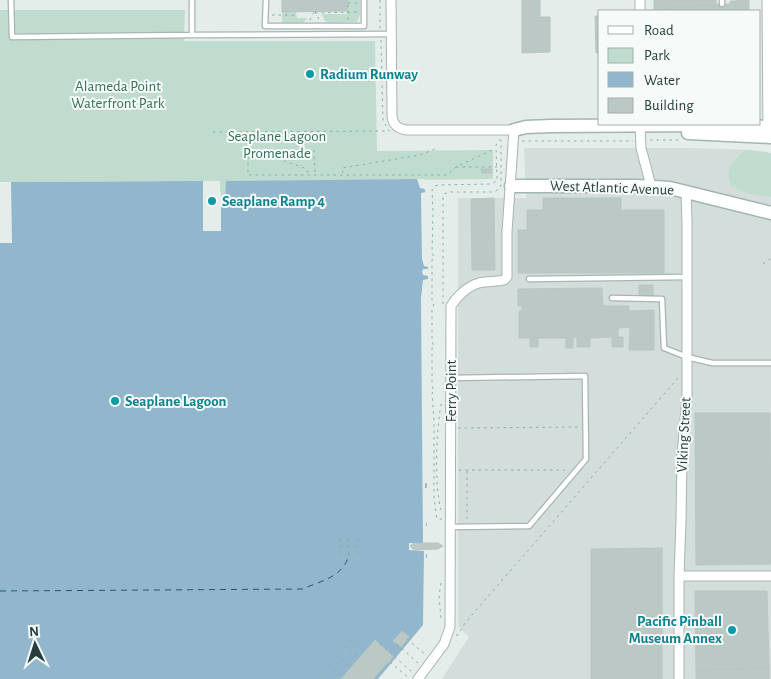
<svg xmlns="http://www.w3.org/2000/svg" width="771" height="679" font-family="'Alegreya Sans',sans-serif">
<style>
.built{fill:#d3dddb}
.green{fill:#c0dcce}
.water{fill:#92b7cd}
.pier{fill:#e5edeb}
.lines{fill:none;stroke-linecap:round;stroke-linejoin:round}
.ferry{stroke:#245675;stroke-width:1;stroke-dasharray:6 5;stroke-linecap:butt}
.building{fill:#bbc8c5;stroke:#b8c6c4}
.lane-casing{stroke:#a8b5b3;stroke-width:7}
.street-casing{stroke:#a8b5b3;stroke-width:11}
.secondary-casing{stroke:#a1b5b3;stroke-width:15}
.path{stroke:#88aeaa;stroke-width:1;stroke-dasharray:2.5 4;stroke-linecap:butt}
.lane{stroke:#fff;stroke-width:4.5}
.street{stroke:#fff;stroke-width:9}
.secondary{stroke:#fff;stroke-width:12}
.culture-dot{fill:#0f9aa8;stroke:#f6faf9;stroke-width:2}
.labels{text-anchor:middle;dominant-baseline:central;stroke-width:4;stroke-linejoin:round;paint-order:stroke}
.culture-label{font-size:15px;font-weight:bold;fill:#0d838f;stroke:#f6faf9;text-anchor:start}
.park-label{font-size:15px;fill:#337159;stroke:#f6faf9}
.street-label{font-size:15px;fill:#263e3d;stroke:#f6faf9}
</style>
<rect width="100%" height="100%" fill="#e5edeb"/>
<path class="built" d="M524,148H687L755,150L771,153V679H442L469,637L458,626V198H526Z"/>
<path class="green" d="M348,0H360V15L357,22L328,23L324,20L322,14H347Z
M0,10H185L184,41H375L377,151L493,150V179L417,180L221,212L220,181H203V214L156,181L0,182Z
M282,12H296L297,18H307L303,23L282,24Z
M745,150L771,153V197C760,196 742,194 734,186L731,187C724,168 732,163 745,150Z"/>
<path class="water" d="M421,179L426,193L428,266L427,401H430V403H427V627L383,679H0V200L11,199V182L203,181V195L221,194V206L225,207L226,181Z"/>
<path class="pier" d="M417,179H424L428,192L430,279L429,396H427V401H430V403H427V407H429V484L425,483V488L429,487V492L428,493L429,494V515L428,517H429V521L426,523V526H429L430,539L429,554H426V558L429,559L428,579V582H429V627L386,679H378L423,625L424,551L409,550V543H423L421,298L423,280L428,279V276L423,275L422,272L423,269H428V267L424,266L422,259L421,193L426,192L425,189L420,188Z
M203,181H205V192H221V231H203Z
M9,182H11L12,243H0V197H9Z"/>
<g class="lines">
<path class="ferry" d="M0,591L302,589C321,581 344,577 349,554"/>
</g>
<path class="building" d="M282,0H348L347,11L282,12Z
M522,0H540V17H550V52L522,53Z
M654,0H716V6L671,7V11H654Z
M736,0H749V11H736Z
M730,1H736V11H671V7L716,6V4H730Z
M595,16H600V53H596Z
M481,169H492V173H482Z
M494,198L495,270H472L471,199Z
M543,198H621V210H664V273H518V230H527V210H543Z
M639,285H653V296H639Z
M602,288L603,306H518V289Z
M522,306H629V311L654,310V350H629L630,327L618,328V337H623V347H612V337L590,338V347H577V337L573,338V348H566V338H538V347H530V338H519V311H522Z
M695,413H770L771,564L696,565Z
M414,543H438L443,546L438,549L414,550L410,546Z
M662,548V679H591V549Z
M695,591H767L769,668L696,670Z
M402,631L409,637L401,647L393,641Z
M375,640L393,656L389,663L388,662L373,679H341Z
M769,668V679H696V670Z"/>
<g class="lines">
<g class="lane-casing">
<path id="lane" d="M11,0L12,37L192,35
M192,0V35L391,34
M266,0L265,26H364V0
M722,4V0
M529,279L687,277
M612,298L662,299L664,348L687,357L712,363H771
M451,378L585,376L586,459L529,526L451,527"/>
</g>
<g class="street-casing">
<path id="street" d="M391,0L392,116C393,125 398,129 407,130H514L507,232V277L504,280C496,282 487,281 479,283C468,286 457,296 451,306L450,627L444,644L418,679
M640,0V11
M767,0L768,132
M640,124L641,148L651,186
M679,576H771
M679,679V576L681,521L682,455L687,397V222L686,191"/>
</g>
<g class="secondary-casing">
<path id="secondary" d="M514,130L526,127L551,126L715,125L771,127
M688,133L771,137
M511,186H637L670,188L771,213"/>
</g>
<path class="path" d="M380,0V29
M348,3H357
M315,11L319,19
M315,13L358,12
M272,15H296
M310,20L314,12
M348,20V3
M381,40L383,121L390,132
M213,132L388,131
M650,140H681
M522,141H633
M248,150V175H447L456,167L494,149
M253,150L307,169L308,173
M314,150L315,174
M456,167H497
M343,173L342,168L420,155L435,149
M763,264L771,258
M427,276V279
M443,304V197L444,194L449,192H494L500,188L501,185V140
M458,428L579,427
M459,470H565
M467,471V520
M441,510C434,484 436,427 442,400
M442,519H437L434,498V421L432,393L434,391L432,386V348L434,347L432,341V309L434,304L432,301V260L434,257L432,253L433,212L432,190L435,186L438,185L491,184L497,181L496,145L500,139
M340,539L341,554
M348,539L349,554
M358,539V554
M341,546H358
M441,583L439,596L441,619
M456,635H458L465,623L678,378
M407,639L426,655
M351,640L365,652
M380,644L412,672
M397,644L418,663
M345,646L360,658
M337,655L351,668
M390,662L410,679
M329,665L343,677
M321,675L326,679"/>
<use href="#lane" class="lane"/>
<use href="#street" class="street"/>
<use href="#secondary" class="secondary"/>
</g>
<g class="culture-dot">
<circle cx="310" cy="74" r="5"/>
<circle cx="212" cy="201" r="5"/>
<circle cx="115" cy="401" r="5"/>
<circle cx="732" cy="630" r="5"/>
</g>
<g class="labels">
<g class="culture-label">
<text x="320" y="74">Radium Runway</text>
<text x="222" y="201">Seaplane Ramp 4</text>
<text x="125" y="401">Seaplane Lagoon</text>
<text x="722" y="621" text-anchor="end">Pacific Pinball<tspan x="722" dy="17">Museum Annex</tspan></text>
</g>
<g class="park-label">
<text x="118" y="86">Alameda Point<tspan x="118" dy="17">Waterfront Park</tspan></text>
<text x="277" y="136">Seaplane Lagoon<tspan x="277" dy="17">Promenade</tspan></text>
</g>
<g class="street-label">
<text transform="translate(612 188) rotate(2)">West Atlantic Avenue</text>
<text transform="translate(451 391) rotate(-90)">Ferry Point</text>
<text transform="translate(684 435) rotate(-87)">Viking Street</text>
</g>
</g>
<rect x="598" y="10" width="162" height="115" fill="#f6faf9" stroke="#a3afae"/>
<rect x="608" y="26" width="25" height="8" fill="#ffffff" stroke="#a3afae"/>
<text x="644" y="35" font-size="15" fill="#263e3d">Road</text>
<rect x="608" y="48" width="25" height="15" fill="#c0dcce" stroke="#a3afae"/>
<text x="644" y="60" font-size="15" fill="#263e3d">Park</text>
<rect x="608" y="72" width="25" height="15" fill="#92b7cd" stroke="#a3afae"/>
<text x="644" y="85" font-size="15" fill="#263e3d">Water</text>
<rect x="608" y="98" width="25" height="15" fill="#bbc8c5" stroke="#a3afae"/>
<text x="644" y="110" font-size="15" fill="#263e3d">Building</text>
<g transform="translate(35 644) rotate(356)" stroke="#f6faf9" stroke-width="4" paint-order="stroke">
<path d="M0-4L9 19L0 12L-9 19Z" fill="#263e3d"/>
<text y="-8" font-size="14" font-weight="bold" text-anchor="middle" fill="#263e3d">N</text>
</g>
</svg>
